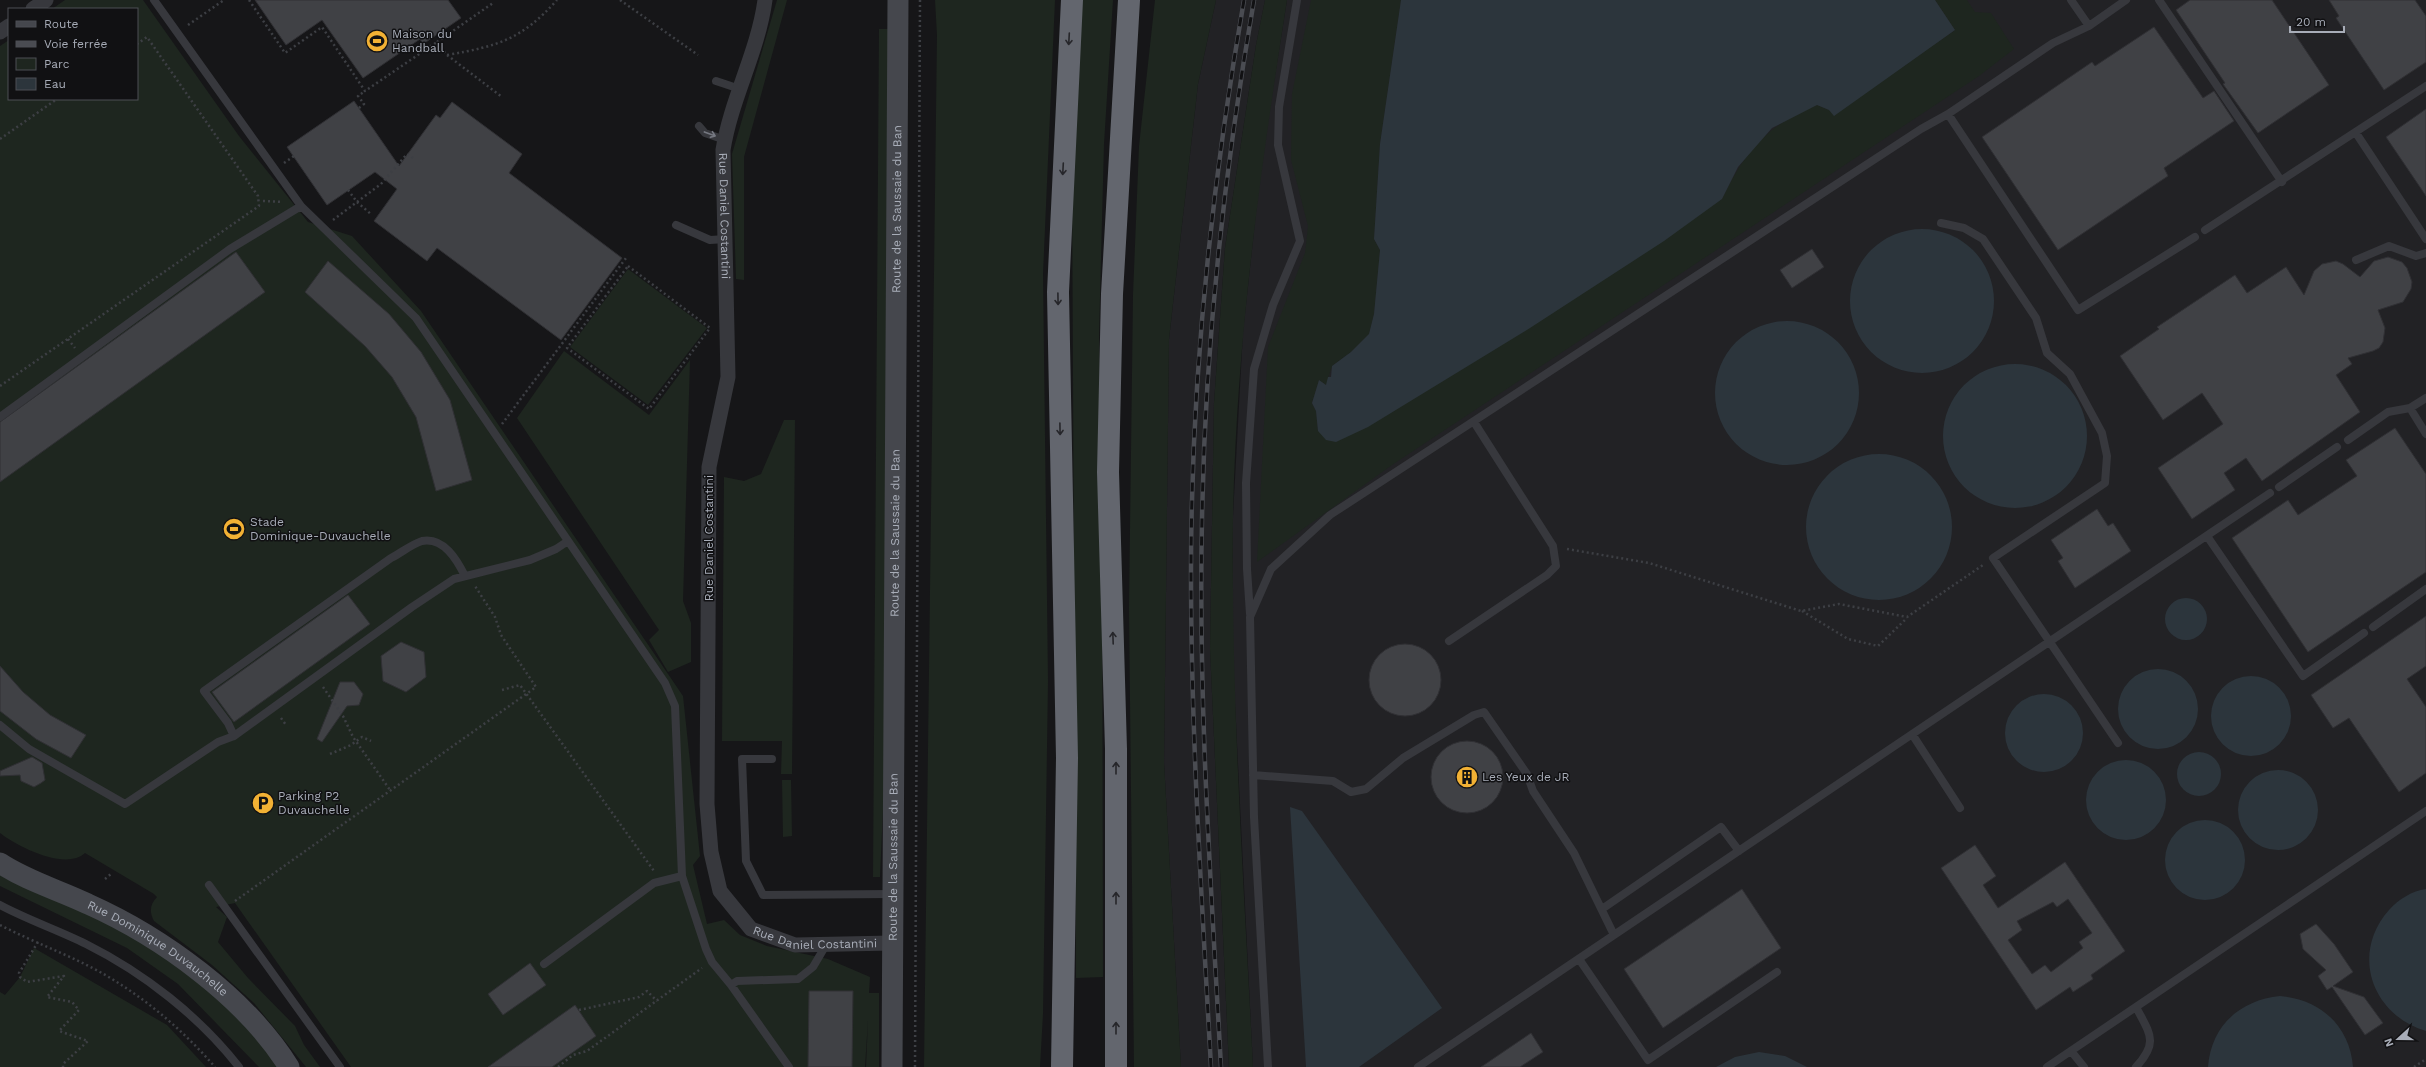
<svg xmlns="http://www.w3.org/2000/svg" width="2426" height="1067" font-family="'Work Sans',sans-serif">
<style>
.built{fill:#222225}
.green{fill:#1e261f}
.water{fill:#2c353c}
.building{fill:#404145;stroke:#303034;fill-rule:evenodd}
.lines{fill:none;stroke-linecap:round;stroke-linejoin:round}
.path{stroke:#3d3f44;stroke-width:2.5;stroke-dasharray:2 3;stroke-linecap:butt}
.lane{stroke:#37383d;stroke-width:8}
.street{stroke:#37383d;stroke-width:15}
.secondary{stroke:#45474d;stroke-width:21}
.highway{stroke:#63666e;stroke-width:22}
.rail-casing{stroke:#4a4c52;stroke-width:4.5}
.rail{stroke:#111113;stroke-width:3;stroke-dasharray:9;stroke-linecap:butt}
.oneway{stroke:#26262a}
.oneway2{stroke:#757881}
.labels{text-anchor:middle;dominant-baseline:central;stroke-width:3;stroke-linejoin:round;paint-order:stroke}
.poi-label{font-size:12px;fill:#a8adb8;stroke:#111113;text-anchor:start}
.street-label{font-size:12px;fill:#a8adb8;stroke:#111113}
</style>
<rect width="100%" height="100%" fill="#161618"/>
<path class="built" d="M1216,0H1265L1256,45L1225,248L1214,403L1210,649L1229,1067H1181L1164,762L1169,339L1198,84Z
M1287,0H2426V1067H1253L1233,662V516L1243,332L1262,157Z"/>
<path class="green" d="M65,0H143L239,136L308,222L352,236L421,311L683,696L700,856L693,865L707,924L724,920L740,935L767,946L828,959L870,977L869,993H879V1067H866L868,1020L865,1067H351L235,903L216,907L227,917L218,942L248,978L295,1026L304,1045L320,1067H306L254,1003L212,965L154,921C149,912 150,904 157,897L154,894L85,853C66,871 18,847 0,833V46L9,40V99H137V9H52Z
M777,0H787L744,157V280L736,279L732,154Z
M935,0H1055L1043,274L1048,681L1043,1014L1040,1067H924L937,35Z
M1082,0H1113L1104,144L1099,335L1102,475L1103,977L1076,978L1072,175Z
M1155,0H1216L1198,84L1169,339L1164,762L1181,1067H1134L1129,608L1133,295L1139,146Z
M1265,0H1287C1260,172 1236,345 1233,519C1231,702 1244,884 1253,1067H1229L1210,649L1214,403L1225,248L1256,45Z
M1311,0H1401L1380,144L1374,239L1380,250L1374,314L1369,334L1351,352L1332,366L1326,385L1319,380L1312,403L1316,411L1318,431L1722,199C1746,150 1766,126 1817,105L1829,110L1834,115L1955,30L1935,0H1967L1975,12L1991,13L2014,49L1979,76L1392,465L1257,562L1268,347L1305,253L1308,226L1291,160L1292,94Z
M879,29H889L884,786L880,877H873Z
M628,269L707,328L648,405L570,347Z
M564,351L649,415L690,360L683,601L691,623V662L668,672L649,640L659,630L517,418Z
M784,420H795L792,774H781L782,741H722L724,477L744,481L761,474Z
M782,780H791L792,836L783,837Z
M0,872C56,898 114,924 167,957C211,985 248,1026 279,1067H259L178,984L127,948L0,886Z
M34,948L167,1025L206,1067H0V992L5,995L20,977Z"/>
<path class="water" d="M1401,0H1935L1955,30L1834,116L1829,110L1817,105L1772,128L1738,167L1722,199L1664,241L1530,328L1368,427L1336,442L1326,440L1318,431L1316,411L1312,403L1319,380L1326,385L1328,377H1331L1332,366L1351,352L1369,334L1374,314L1380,250L1374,239L1380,144Z
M1850 301a72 72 0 1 1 144 0a72 72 0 1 1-144 0Z
M1715 393a72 72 0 1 1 144 0a72 72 0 1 1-144 0Z
M1943 436a72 72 0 1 1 144 0a72 72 0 1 1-144 0Z
M1806 527a73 73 0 1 1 146 0a73 73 0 1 1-146 0Z
M2165 619a21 21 0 1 1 42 0a21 21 0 1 1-42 0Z
M2118 709a40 40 0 1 1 80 0a40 40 0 1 1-80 0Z
M2211 716a40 40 0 1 1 80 0a40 40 0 1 1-80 0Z
M2005 733a39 39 0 1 1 78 0a39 39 0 1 1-78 0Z
M2177 774a22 22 0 1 1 44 0a22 22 0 1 1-44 0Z
M2086 800a40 40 0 1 1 80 0a40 40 0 1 1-80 0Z
M2238 810a40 40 0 1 1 80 0a40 40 0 1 1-80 0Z
M1290,807L1302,811L1442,1008L1359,1067H1306Z
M2165 860a40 40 0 1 1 80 0a40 40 0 1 1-80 0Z
M2426,889V1031C2372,1015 2350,954 2389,910C2399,899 2412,891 2426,889Z
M2280,996C2320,999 2350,1026 2353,1067H2208C2211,1026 2240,1000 2280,996Z
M1759,1052L1785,1056L1807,1067H1716L1735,1057Z"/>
<path class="building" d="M255,0H448L461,18L423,44L420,39L363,78L322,20L286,45Z
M2190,0H2272L2329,85L2258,133L2223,84L2225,83L2176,10Z
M2329,0H2415L2426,16V62L2384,90L2336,18L2339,16Z
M2154,27L2203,98L2214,91L2234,121L2164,168L2168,176L2058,250L1982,137L2092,62L2095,66Z
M354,101L399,166L436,115L440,118L452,102L522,154L509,173L622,258L561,340L437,248L427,261L374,221L397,189L375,172L327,205L287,147Z
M2426,109V196L2386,137Z
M1812,249L1824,267L1792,288L1780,270Z
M236,252L265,292L0,482V422Z
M2388,257L2402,262L2407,268L2412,282L2411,289L2403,302L2378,310L2385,328L2383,342L2379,348L2373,351L2348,358L2352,364L2336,375L2360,412L2262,481L2246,458L2224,473L2235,490L2192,519L2158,468L2223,424L2202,393L2163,420L2120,356L2159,329L2157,327L2235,275L2247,293L2286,267L2304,295L2314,271L2322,264L2336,261L2343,264L2360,277L2374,261Z
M328,261L389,314L421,352L450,400L472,480L436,491L416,417L392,377L365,346L305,292Z
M2395,428L2426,474V572L2308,652L2232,538L2288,500L2298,515L2357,476L2346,460Z
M2097,509L2108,526L2113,523L2131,551L2075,588L2058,561L2063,558L2051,540Z
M348,595L370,624L234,722L212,692Z
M2426,616V666L2407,679L2426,707V773L2399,792L2349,718L2333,728L2311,695Z
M401,642L424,652L426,677L406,692L383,681L381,656Z
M1369 680a36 36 0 1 1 72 0a36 36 0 1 1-72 0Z
M0,666L23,692L50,715L86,735L71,758L36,739L0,711Z
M340,682H354L363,694L359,705L347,706L322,742L317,739Z
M1431 777a36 36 0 1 1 72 0a36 36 0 1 1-72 0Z
M32,757L42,763L45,780L41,783L34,787L21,781L20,775L0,776V771Z
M1975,845L1996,876L1983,885L1998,908L2065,862L2125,951L2091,975L2093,979L2073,992L2070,987L2036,1010L1941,868ZM2068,899L2092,933L2079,942L2083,948L2051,972L2045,965L2032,974L2008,940L2022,930L2017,921L2053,902L2057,907Z
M1742,889L1781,948L1663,1028L1624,969Z
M2316,924L2334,944L2353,972L2333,986L2364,997L2383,1023L2365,1035L2332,987L2327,990L2318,976L2326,970L2303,949L2300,934Z
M530,963L546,985L503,1015L488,994Z
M809,991H853L852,1067H808Z
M575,1005L596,1036L552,1067H488Z
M1531,1033L1543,1052L1520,1067H1481Z"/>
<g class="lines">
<path class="path" d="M249,0L285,53L322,27L365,91L437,42L447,55L502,97
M620,0L698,55
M188,25L224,0
M437,42L493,3
M447,55C499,46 522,39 557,0
M359,108L364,104L358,96L365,91
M0,139L57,99
M284,163L294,156
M348,190L357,202L372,215
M263,201L283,202
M333,220L381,184L407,154L413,158
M628,266L710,328L649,409L567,348Z
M68,339L75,348
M0,386L259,206L258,196L147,37L137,44
M502,424L626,258
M1567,549L1649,563L1801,611L1839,604L1907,617L1983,565
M1802,611L1848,639L1878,646L1907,618
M323,687L343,716L353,737L390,790
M502,690L520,685L654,871
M281,718L286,725
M330,754L351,745L362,737L371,741
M105,879L111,874
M235,901L536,687L501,635L495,617L475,586
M0,925C33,942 67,954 100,972C143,996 183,1030 215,1067
M38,942L19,973L20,977L27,982L64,976L47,997L72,1002L79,1010L59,1031L88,1041L63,1064V1067
M579,1010L639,997L647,991L657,1001
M558,1067L573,1055L587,1051L702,968
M915,1067L920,0
M2414,1067L2426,1059"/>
<path class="lane" d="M154,0L301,206L416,318L665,683L675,706L682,876L706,949L712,962L731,985L737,981L798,979L813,967L826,945
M2071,0L2089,26
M2159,0L2282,182
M716,81L740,89
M1948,114L2078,310L2195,237
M699,126L705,133L725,140
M2356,133L2426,239
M1941,223L1964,228L1983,239L2036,318L2047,353L2070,374L2102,433L2107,456L2105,483L1993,558L2118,743
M676,225L710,240L726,239
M2205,230L2426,86
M2356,260L2389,246L2416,256L2426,253
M2410,408L2426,398
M0,417L230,249L301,206
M2348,440L2388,412L2410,408L2426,434
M2279,487L2337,447
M2207,536L2303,676L2364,633
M1250,614L1247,569L1246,483L1254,369L1273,305L1300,241L1278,145L1279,107L1297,0
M2373,627L2426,589
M1449,641L1547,575L1556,566L1553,546L1474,422
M0,725L29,749L125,804L218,742L234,736L412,607L454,579L530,560L556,549L568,541
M1912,734L1960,808
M234,736L228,723L204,691L391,558C401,553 412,544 422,541C444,537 457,560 465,576
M772,759H742L746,861L763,895L892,894
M1253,775L1333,781L1351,792L1366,789L1403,758L1474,715L1484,712L1527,774L1533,791L1574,853L1614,935
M209,885L340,1067
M0,905C28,920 58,930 86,944C144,973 199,1016 239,1067
M1602,909L1721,827L1739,851
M1579,959L1648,1060L1777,972
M544,964L654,883L682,876
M731,985L789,1067
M2071,1051L2084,1067
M1268,1067L1254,817L1250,617L1271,569L1330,515L1921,129L1948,114L2053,43L2089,26L2126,0
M1418,1067L2270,493
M2047,1067L2426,811
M2136,1067C2159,1042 2150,1034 2136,1007"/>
<g class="street">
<path id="s1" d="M765,0C758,52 731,99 723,150L728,377L709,467L707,804L711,852L720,891L751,929L795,945L892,943"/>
<path d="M33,9L46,0"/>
<path d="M0,32L9,26"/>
</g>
<g class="secondary">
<path id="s2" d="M0,863C27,881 59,890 88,904C162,937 246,998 289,1067"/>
<path id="s3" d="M892,1067L898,0"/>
</g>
<path class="highway" d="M1062,1067L1067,758L1058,292L1072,0
M1116,1067V749L1108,472L1112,294L1129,0"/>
<g class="rail-casing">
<path id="rail" d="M1211,1067C1202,902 1191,737 1191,572C1191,380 1211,189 1244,0
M1221,1067C1211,885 1198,702 1202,519C1205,344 1224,172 1254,0"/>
</g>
<use href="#rail" class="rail"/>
</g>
<defs><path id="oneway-shaft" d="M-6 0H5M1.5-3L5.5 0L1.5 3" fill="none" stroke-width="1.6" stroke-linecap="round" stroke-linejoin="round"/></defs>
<g class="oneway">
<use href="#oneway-shaft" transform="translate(1069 39) rotate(93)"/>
<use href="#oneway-shaft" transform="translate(1063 169) rotate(93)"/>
<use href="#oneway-shaft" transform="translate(1058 299) rotate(89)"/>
<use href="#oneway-shaft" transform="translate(1060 429) rotate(89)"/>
<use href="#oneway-shaft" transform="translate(1113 638) rotate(-92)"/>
<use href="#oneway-shaft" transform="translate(1116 768) rotate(-90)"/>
<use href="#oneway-shaft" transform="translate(1116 898) rotate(-90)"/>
<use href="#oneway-shaft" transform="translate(1116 1028) rotate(-90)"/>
</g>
<use class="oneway2" href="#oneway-shaft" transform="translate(710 134) rotate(20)"/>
<defs>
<g id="stadium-disc" transform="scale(1.15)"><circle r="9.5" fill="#f2b134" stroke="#111113"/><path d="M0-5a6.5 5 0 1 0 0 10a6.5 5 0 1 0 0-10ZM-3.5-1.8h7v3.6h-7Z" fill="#111"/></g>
<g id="building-disc" transform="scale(1.15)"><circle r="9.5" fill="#f2b134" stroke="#111113"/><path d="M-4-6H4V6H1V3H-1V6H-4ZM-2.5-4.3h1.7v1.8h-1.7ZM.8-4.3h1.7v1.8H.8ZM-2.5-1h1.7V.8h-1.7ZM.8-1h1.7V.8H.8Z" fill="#111"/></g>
<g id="parking-disc" transform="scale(1.15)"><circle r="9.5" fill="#f2b134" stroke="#111113"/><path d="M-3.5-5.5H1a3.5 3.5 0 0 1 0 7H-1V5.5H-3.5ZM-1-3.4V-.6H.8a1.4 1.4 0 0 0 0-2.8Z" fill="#111"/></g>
</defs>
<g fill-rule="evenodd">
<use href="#stadium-disc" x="377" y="41"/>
<use href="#stadium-disc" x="234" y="529"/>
<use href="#building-disc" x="1467" y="777"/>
<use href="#parking-disc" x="263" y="803"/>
</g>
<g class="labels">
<g class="poi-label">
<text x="392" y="34">Maison du<tspan x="392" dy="14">Handball</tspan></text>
<text x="250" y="522">Stade<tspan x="250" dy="14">Dominique-Duvauchelle</tspan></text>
<text x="1482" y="777">Les Yeux de JR</text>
<text x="278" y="796">Parking P2<tspan x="278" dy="14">Duvauchelle</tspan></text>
</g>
<g class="street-label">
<text stroke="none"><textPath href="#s3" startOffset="858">Route de la Saussaie du Ban</textPath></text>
<text stroke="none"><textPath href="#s1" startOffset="222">Rue Daniel Costantini</textPath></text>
<text stroke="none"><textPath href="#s3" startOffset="534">Route de la Saussaie du Ban</textPath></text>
<text transform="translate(709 538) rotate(-90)">Rue Daniel Costantini</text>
<text stroke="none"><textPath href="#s3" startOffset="210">Route de la Saussaie du Ban</textPath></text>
<text stroke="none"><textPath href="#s1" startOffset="1015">Rue Daniel Costantini</textPath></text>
<text stroke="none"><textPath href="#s2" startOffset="180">Rue Dominique Duvauchelle</textPath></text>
</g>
</g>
<rect x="8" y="8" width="130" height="92" fill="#111113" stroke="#4d4f55"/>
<rect x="16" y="21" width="20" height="6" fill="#45474d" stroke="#4d4f55"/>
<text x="44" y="28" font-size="12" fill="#a8adb8">Route</text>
<rect x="16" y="41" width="20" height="6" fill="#4a4c52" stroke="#4d4f55"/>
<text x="44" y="48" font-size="12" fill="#a8adb8">Voie ferrée</text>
<rect x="16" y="58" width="20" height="12" fill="#1e261f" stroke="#4d4f55"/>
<text x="44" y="68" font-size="12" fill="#a8adb8">Parc</text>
<rect x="16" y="78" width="20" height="12" fill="#2c353c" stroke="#4d4f55"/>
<text x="44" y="88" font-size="12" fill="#a8adb8">Eau</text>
<g transform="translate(2398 1039) rotate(249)" stroke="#111113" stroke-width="3" paint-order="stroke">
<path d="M0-3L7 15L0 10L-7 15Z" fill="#a8adb8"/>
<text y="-6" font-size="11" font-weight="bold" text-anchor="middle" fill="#a8adb8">N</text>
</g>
<path d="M2290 26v6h54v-6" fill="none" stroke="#a8adb8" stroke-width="2"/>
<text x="2296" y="26" font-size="12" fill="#a8adb8" stroke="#111113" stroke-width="3" paint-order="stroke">20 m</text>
</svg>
